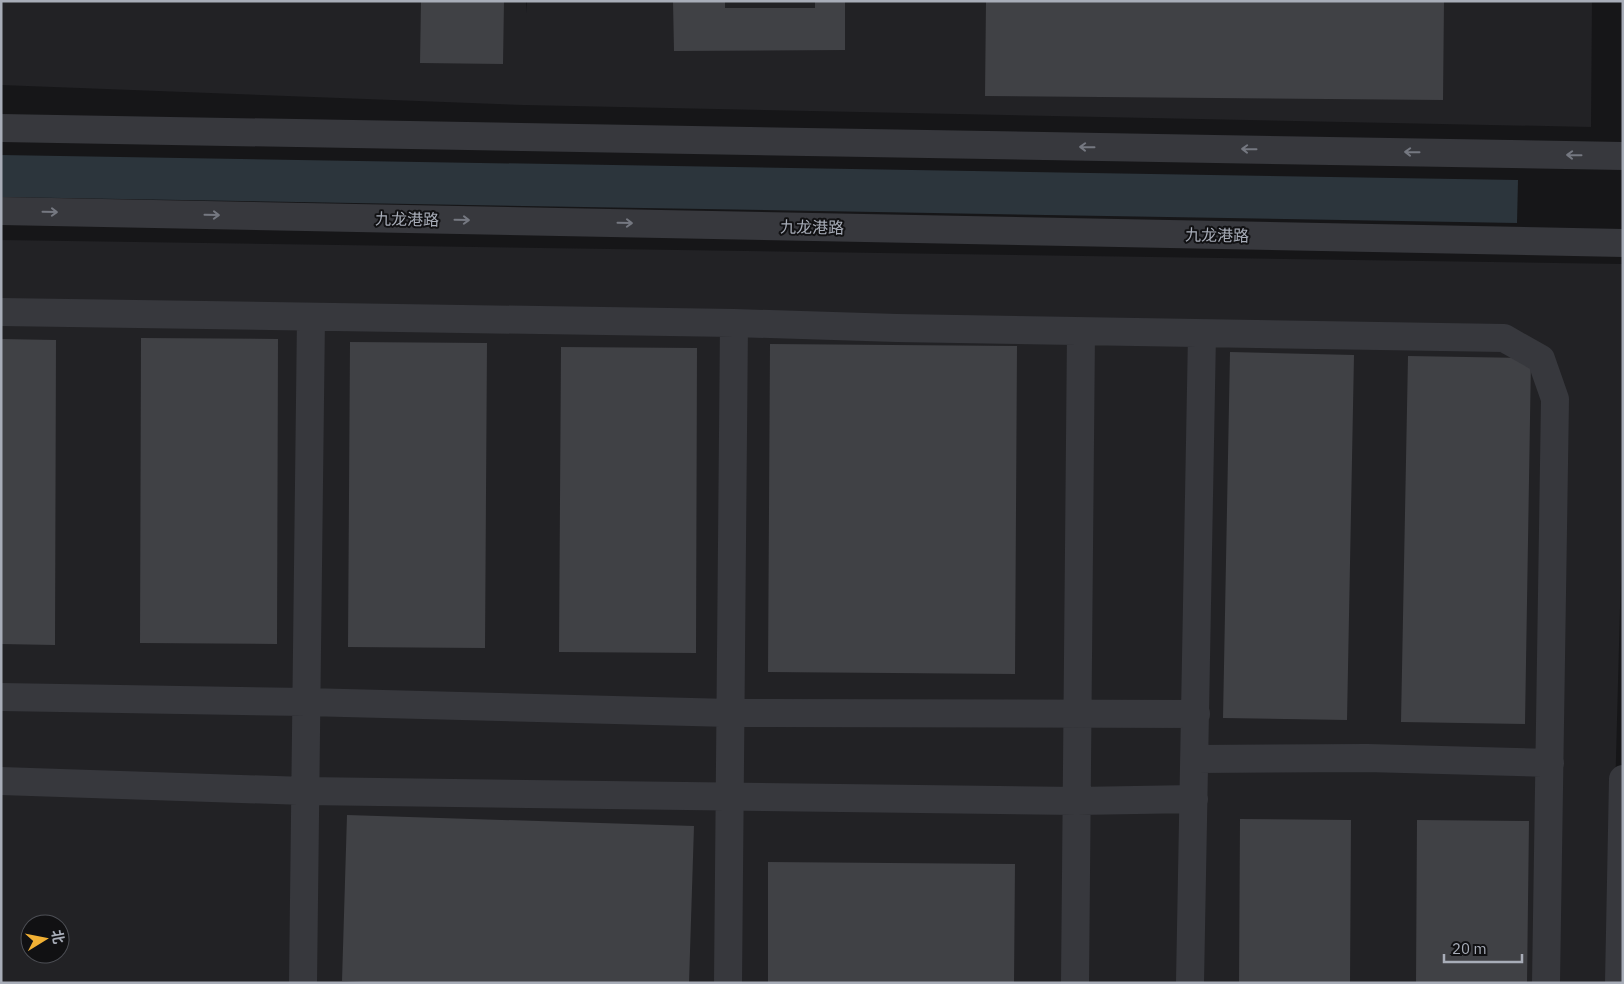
<svg xmlns="http://www.w3.org/2000/svg" width="1624" height="984" font-family="'IBM Plex Sans','Noto Sans SC',sans-serif">
<style>
.built{fill:#222225;fill-rule:evenodd}
.water{fill:#2c353c}
.building{fill:#404145}
.lines{fill:none;stroke-linecap:round;stroke-linejoin:round}
.minor{stroke:#37383d;stroke-width:28}
.oneway{stroke:#757881}
.labels{text-anchor:middle;dominant-baseline:central;stroke-width:4;stroke-linejoin:round;paint-order:stroke}
.street-label{font-size:16px;fill:#a8adb8;stroke:#111113}
</style>
<rect width="100%" height="100%" fill="#161618"/>
<path class="built" d="M1,1H526V13L527,1H1592L1591,127L524,105L1,85Z
M1,240L1623,264V496L1610,983H1ZM30,924H60V954H30Z"/>
<path class="water" d="M1,155L1518,180L1517,223L1,197Z"/>
<path class="building" d="M421,1H504L503,64L420,63Z
M673,1H725V8H815V1H845V50L674,51Z
M986,1H1444L1443,100L985,96Z
M141,338L278,339L277,644L140,643Z
M1,339L56,340L55,645L1,644Z
M350,342L487,343L485,648L348,647Z
M770,344L1017,346L1015,674L768,672Z
M561,347L697,348L696,653L559,652Z
M1230,352L1354,355L1347,720L1223,718Z
M1408,356L1531,358L1525,724L1401,722Z
M347,815L694,826L689,983H385L342,981Z
M1240,819L1351,820L1350,983H1239Z
M1417,820L1529,821L1527,983H1416Z
M768,862L1015,864L1014,983H768Z"/>
<g class="lines">
<path class="minor" d="M1,128L1623,156
M1,211L1623,243
M1,312L734,323L897,328L1504,338L1541,359L1555,399L1546,983
M1,697L306,702L730,713L1196,714
M1195,759L1367,758L1550,763
M1,781L305,791L1077,801L1194,799
M303,983L311,317
M728,983L734,323
M1075,983L1081,332
M1190,983L1202,334
M1619,983L1623,779"/>
</g>
<defs><path id="oneway-shaft" d="M-6 0H5M1.5-3L5.5 0L1.5 3" fill="none" stroke-width="1.6" stroke-linecap="round" stroke-linejoin="round" transform="scale(1.25)"/></defs>
<g class="oneway">
<use href="#oneway-shaft" transform="translate(1087 147) rotate(-179)"/>
<use href="#oneway-shaft" transform="translate(1249 149) rotate(-179)"/>
<use href="#oneway-shaft" transform="translate(1412 152) rotate(-179)"/>
<use href="#oneway-shaft" transform="translate(1574 155) rotate(-179)"/>
<use href="#oneway-shaft" transform="translate(50 212) rotate(1)"/>
<use href="#oneway-shaft" transform="translate(212 215) rotate(1)"/>
<use href="#oneway-shaft" transform="translate(462 220) rotate(1)"/>
<use href="#oneway-shaft" transform="translate(625 223) rotate(1)"/>
</g>
<g class="labels">
<g class="street-label">
<text transform="translate(407 219) rotate(1)">九龙港路</text>
<text transform="translate(812 227) rotate(1)">九龙港路</text>
<text transform="translate(1217 235) rotate(1)">九龙港路</text>
</g>
</g>
<rect width="1624" height="984" fill="none" stroke="#a8adb8" stroke-width="5"/>
<g transform="translate(45 939) rotate(80)"><circle r="24" fill="#111113" stroke="#4d4f55"/>
<path d="M0-4L9 19L0 12L-9 19Z" fill="#f2b134"/>
<text y="-8" font-size="14" font-weight="bold" text-anchor="middle" fill="#a8adb8">北</text>
</g>
<path d="M1444 954v8h78v-8" fill="none" stroke="#a8adb8" stroke-width="2.5"/>
<text x="1452" y="954" font-size="15" fill="#a8adb8" stroke="#111113" stroke-width="4" paint-order="stroke">20 m</text>
</svg>
